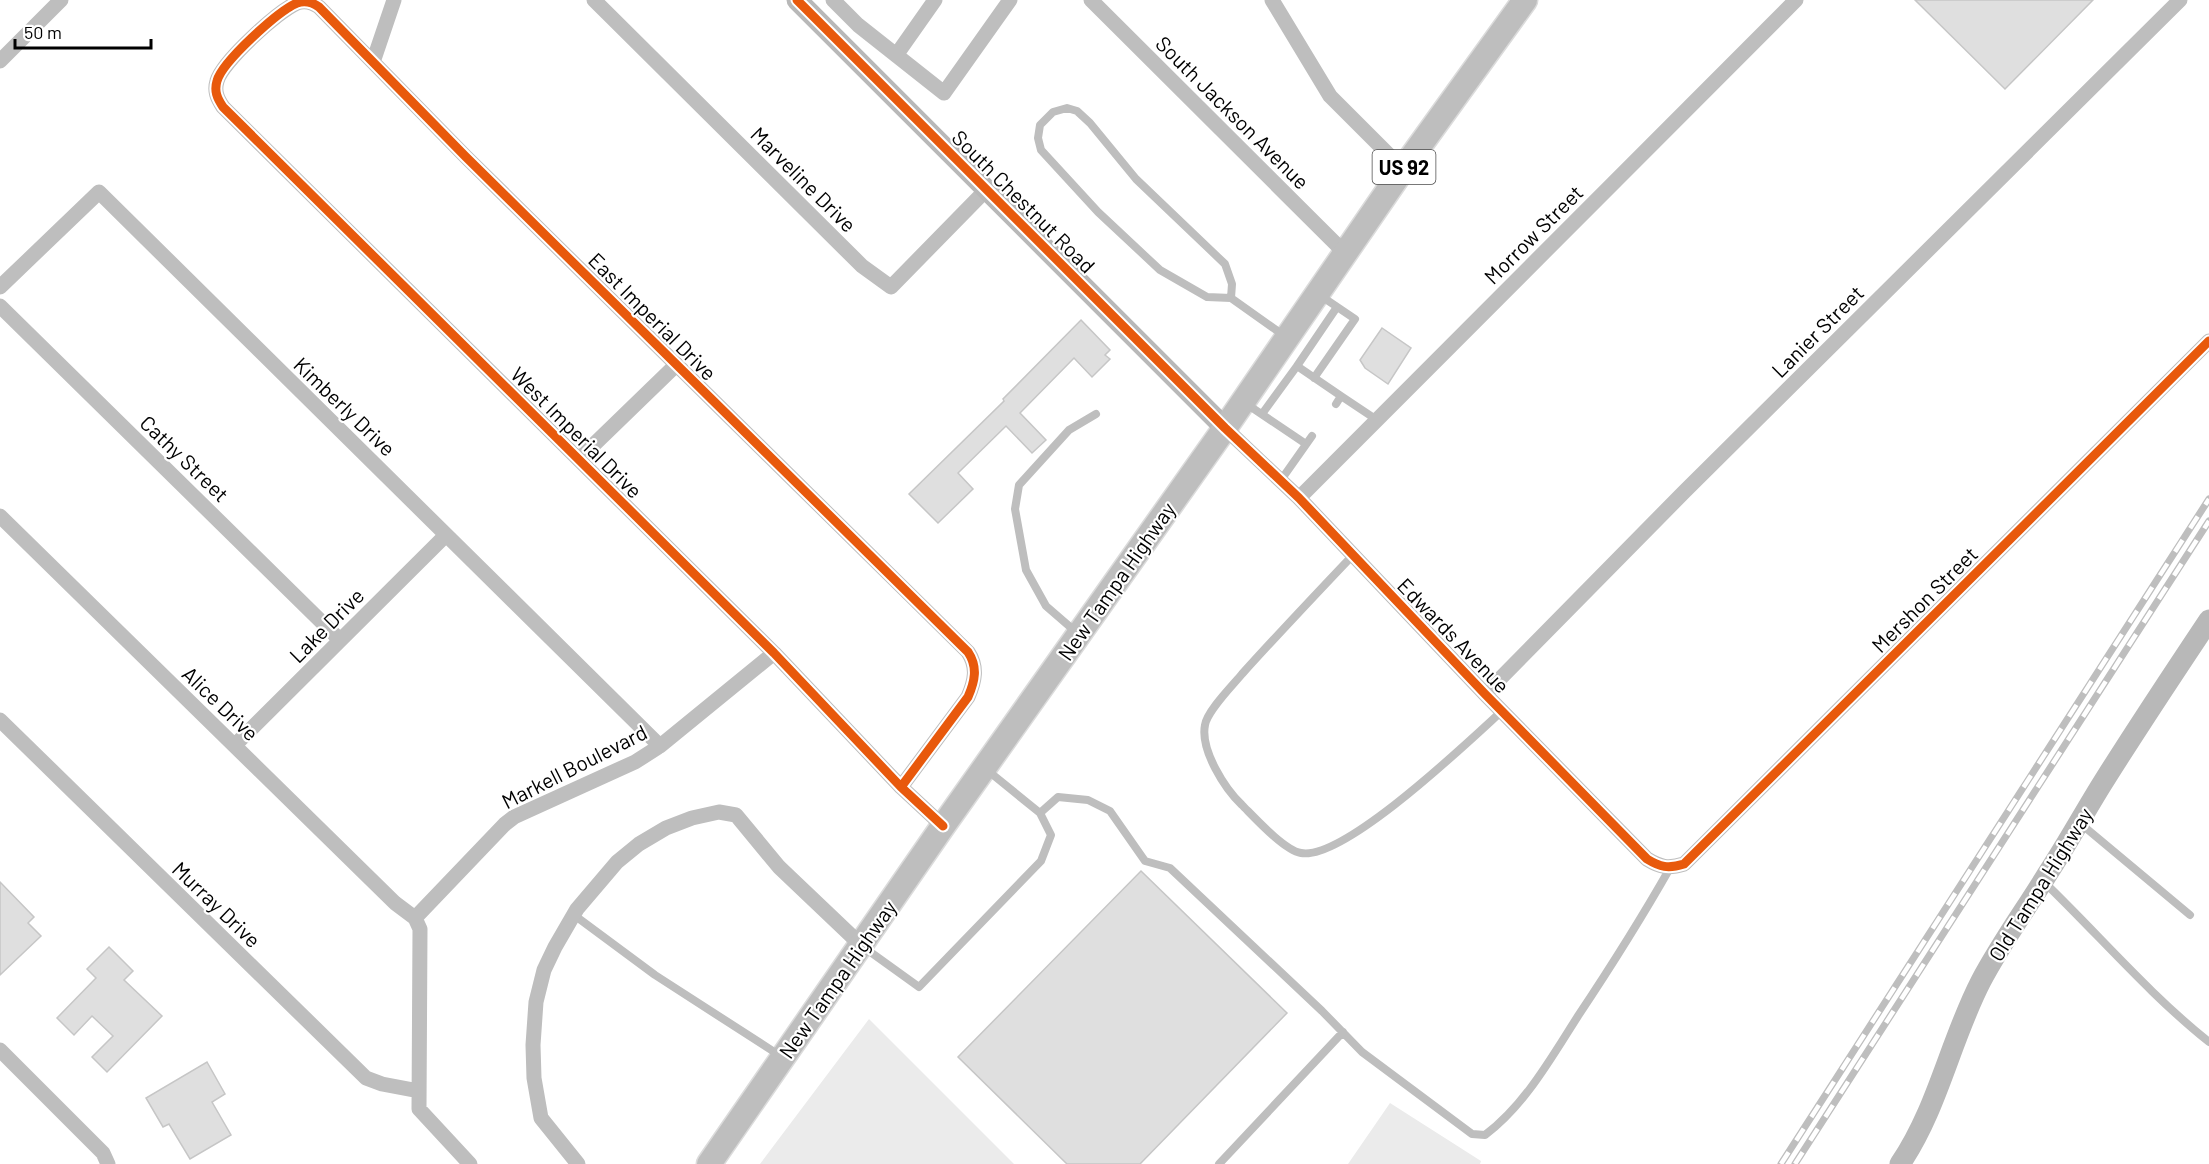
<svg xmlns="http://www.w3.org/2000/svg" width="2209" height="1164" font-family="Barlow,sans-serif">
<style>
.green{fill:#ebebeb}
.building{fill:#dfdfdf;stroke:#c6c6c6;stroke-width:1.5}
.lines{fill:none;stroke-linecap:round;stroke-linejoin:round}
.primary-casing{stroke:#dbdbdb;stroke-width:27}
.lane{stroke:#bebebe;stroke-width:8}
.street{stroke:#bebebe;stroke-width:15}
.secondary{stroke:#b8b8b8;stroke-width:21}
.primary{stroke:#bebebe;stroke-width:24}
.rail-casing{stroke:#bebebe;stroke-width:7}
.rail{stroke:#fff;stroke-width:4.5;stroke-dasharray:14;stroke-linecap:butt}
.cycleway-casing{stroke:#fff;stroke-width:13}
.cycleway{stroke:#e8590c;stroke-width:9}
.labels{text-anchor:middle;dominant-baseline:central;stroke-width:4.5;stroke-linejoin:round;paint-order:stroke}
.shield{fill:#fff;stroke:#4c4c4c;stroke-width:1.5}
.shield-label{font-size:20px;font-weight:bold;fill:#000}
.street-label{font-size:21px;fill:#000;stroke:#fff}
</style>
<rect width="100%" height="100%" fill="#fff"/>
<path class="green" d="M869,1019L1014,1164H760Z
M1390,1103L1481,1161L1480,1164H1348Z"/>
<path class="building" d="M1915,0H2093L2005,89Z
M1081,320L1110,350L1105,355L1110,359L1092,377L1074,358L1020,413L1046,440L1032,453L1006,426L958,473L973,489L938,523L909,494L1004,401L1003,399Z
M1382,328L1411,348L1388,384L1365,368L1360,360Z
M1141,871L1287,1013L1140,1164H1067L958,1057Z
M0,882L34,917L28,923L41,936L0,975Z
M109,947L133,971L124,980L162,1016L107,1072L92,1057L113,1036L92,1016L74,1035L57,1018L96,978L87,969Z
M207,1062L225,1094L212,1102L231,1135L190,1159L169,1124L163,1127L146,1098Z"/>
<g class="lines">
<g class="primary-casing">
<path id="primary" d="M709,1164L943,826L1225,428L1403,169L1525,0"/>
</g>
<path class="lane" d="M1231,298L1232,284L1225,264L1136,179L1090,123L1077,111L1067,108L1053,112L1040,125L1038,138L1041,150L1098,212L1160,270L1207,297L1231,298L1286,337
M1297,366L1337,307
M1314,378L1355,319L1321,296
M1245,403L1306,444
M1336,404L1341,396L1377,420
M1262,414L1297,366L1341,396
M1281,480L1312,436
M1353,555C1316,594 1278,634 1242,674C1232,686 1207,711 1205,725C1200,750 1225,789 1242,805C1255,818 1284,850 1301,853C1344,861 1469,741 1502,711
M1076,632L1046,606L1026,570L1015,509L1019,485L1069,430L1096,414
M1040,813L1058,797L1088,800L1110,811L1145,861L1170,868L1322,1011L1362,1052L1472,1134L1485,1135C1525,1105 1551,1058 1578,1016C1610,968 1641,919 1670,868
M2081,824L2190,915
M2044,882C2099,935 2149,994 2209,1042
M574,915L655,975L779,1055
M862,946L919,987L1041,861L1051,835L1040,813L987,770
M1219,1164L1343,1032"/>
<path class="street" d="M594,0L862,266L891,287L987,189
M833,0L858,25L944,93L1010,0
M1091,0L1345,253
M1272,0L1330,96L1403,169
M897,54L935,0
M0,61L61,0
M373,62L394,0
M0,287L99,192L660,746
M0,306L340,640
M1225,428L1299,498L1485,694L1647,859C1660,867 1668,869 1684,864L2209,341
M579,459L676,365
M1299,498L1796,0
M0,516L395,903L415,918L420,929L419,1109L470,1164
M1485,694L1684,492L2180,0
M0,720L366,1078L382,1084L419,1091
M235,745L446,535
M901,787L968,697C975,681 978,667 968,652L466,157L319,7C312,2 305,0 297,3C278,11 222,62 217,81C214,91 217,98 223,107L774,653L901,787L943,826
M415,918L505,824L514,817L635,762L660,746L774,653
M0,1050L103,1153L108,1164
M578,1164L541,1118L534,1078L533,1045L536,1002L544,970L555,947L577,909L617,862L639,844L666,828L692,818L719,812L736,815L779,867L861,945"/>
<path class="secondary" d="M797,0L1225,428
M1900,1164C1938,1108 1950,1041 1981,981C2001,943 2026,909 2048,873C2067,844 2084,813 2102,784C2137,728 2173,674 2209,620"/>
<use href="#primary" class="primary"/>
<g class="rail-casing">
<path id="rail" d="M1781,1164L2209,499
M1795,1164L2209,521"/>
</g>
<use href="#rail" class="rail"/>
<g class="cycleway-casing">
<path id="cycleway" d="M797,0L1225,428L1299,498L1485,694L1647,859C1660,867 1668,869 1684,864L2209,341
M901,787L968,697C975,681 978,667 968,652L466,157L319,7C312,2 305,0 297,3C278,11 222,62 217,81C214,91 217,98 223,107L774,653L901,787L943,826"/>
</g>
<use href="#cycleway" class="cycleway"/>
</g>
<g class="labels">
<rect class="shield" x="1372.5" y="150" width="63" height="34" rx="4.5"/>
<g class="shield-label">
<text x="1404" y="167">US 92</text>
</g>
<g class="street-label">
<text transform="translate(1233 112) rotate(45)">South Jackson Avenue</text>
<text transform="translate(804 179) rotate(45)">Marveline Drive</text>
<text transform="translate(1024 201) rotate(45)">South Chestnut Road</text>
<text transform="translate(1533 234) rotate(-45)">Morrow Street</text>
<text transform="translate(653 316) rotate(45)">East Imperial Drive</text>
<text transform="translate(1817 331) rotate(-45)">Lanier Street</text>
<text transform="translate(345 406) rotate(44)">Kimberly Drive</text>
<text transform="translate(577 432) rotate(45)">West Imperial Drive</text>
<text transform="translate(185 458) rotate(44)">Cathy Street</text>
<text transform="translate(1116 581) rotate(-55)">New Tampa Highway</text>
<text transform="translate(1924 599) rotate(-45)">Mershon Street</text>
<text transform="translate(326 625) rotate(-45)">Lake Drive</text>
<text transform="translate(1454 635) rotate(46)">Edwards Avenue</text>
<text transform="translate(221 703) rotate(44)">Alice Drive</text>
<text transform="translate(574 766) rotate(-27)">Markell Boulevard</text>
<text transform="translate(2040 884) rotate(-58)">Old Tampa Highway</text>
<text transform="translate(217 904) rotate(44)">Murray Drive</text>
<text transform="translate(837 979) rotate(-55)">New Tampa Highway</text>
</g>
</g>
<path d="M15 39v9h136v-9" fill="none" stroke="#000000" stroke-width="3"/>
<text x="24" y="39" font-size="18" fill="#000000" stroke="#ffffff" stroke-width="4.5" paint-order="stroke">50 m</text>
</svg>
